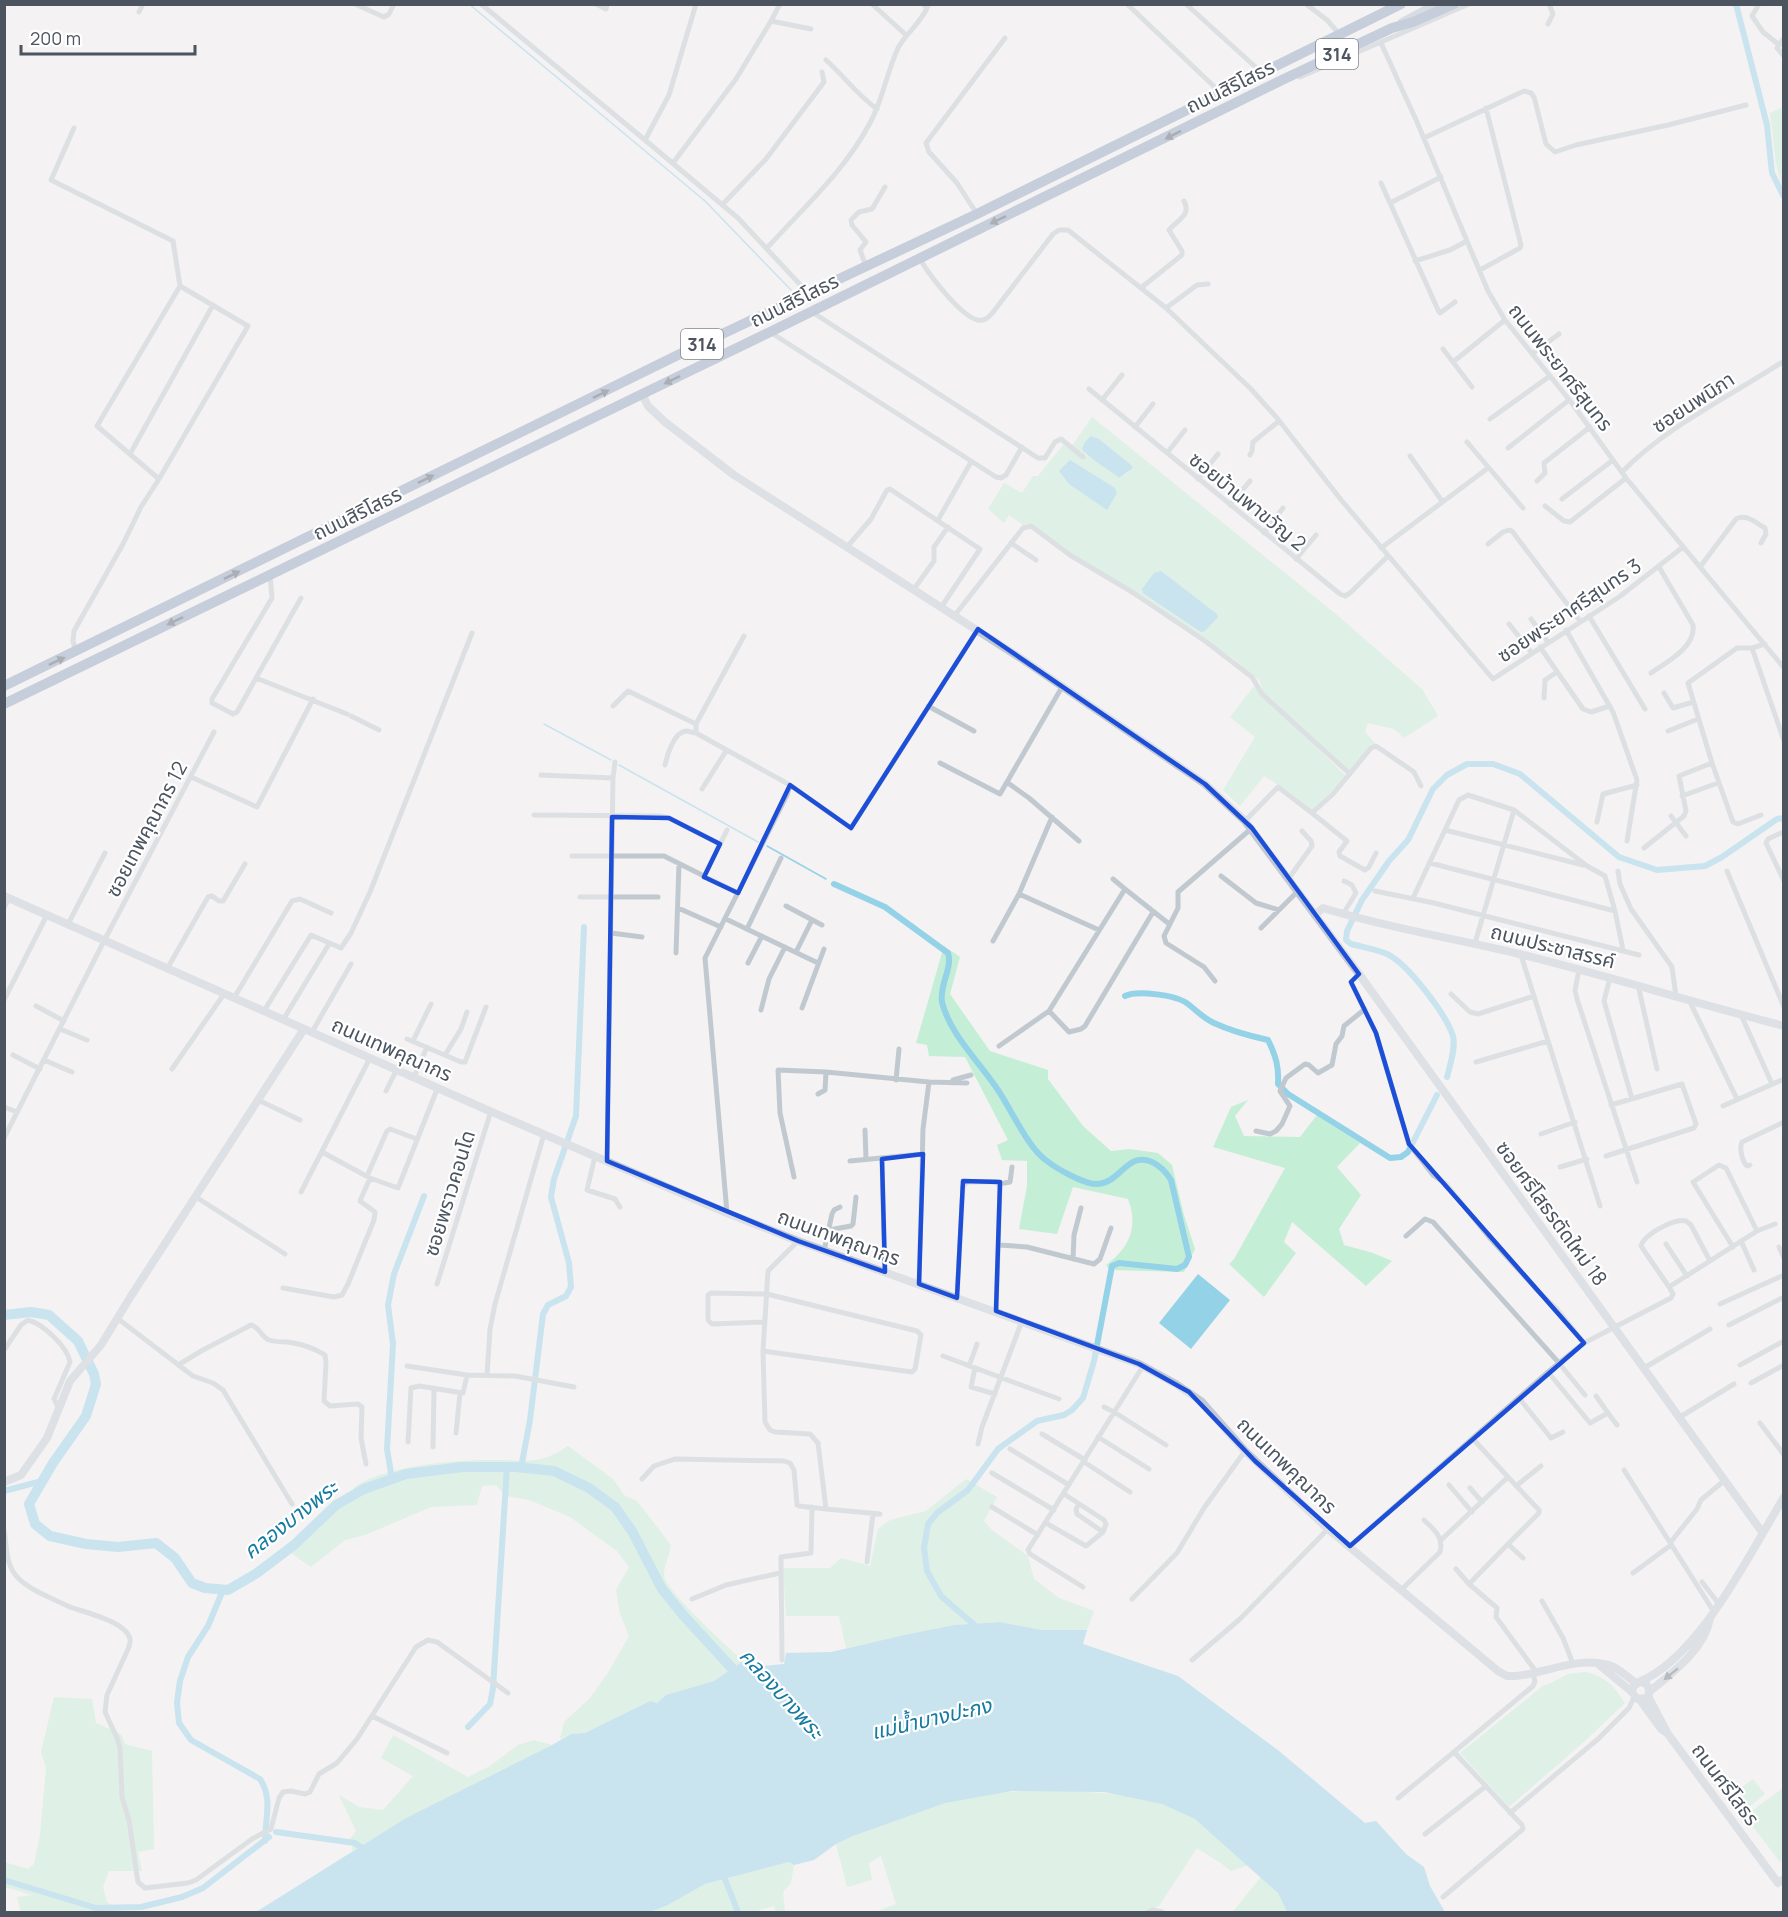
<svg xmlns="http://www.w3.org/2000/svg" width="1788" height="1917" font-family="Manrope,'Noto Sans Thai',sans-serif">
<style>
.green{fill:#c5eed7;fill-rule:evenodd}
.water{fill:#94d2e8}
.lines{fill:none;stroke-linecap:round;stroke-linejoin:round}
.stream{stroke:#94d2e8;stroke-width:1.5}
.canal{stroke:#94d2e8;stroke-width:6}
.river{stroke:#94d2e8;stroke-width:10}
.street{stroke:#c1c9d0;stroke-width:5}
.secondary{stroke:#c1c9d4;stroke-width:8}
.primary{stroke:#b4c0cf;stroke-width:8}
.highway{stroke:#8da2bd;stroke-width:10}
.oneway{fill:#525c68}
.oneway2{fill:#6e7782}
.marked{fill:none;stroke:#1d4ed8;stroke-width:4.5;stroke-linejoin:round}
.labels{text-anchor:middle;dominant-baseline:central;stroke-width:4.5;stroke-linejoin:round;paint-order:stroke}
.shield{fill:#fff;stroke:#81878f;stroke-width:1.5}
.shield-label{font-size:18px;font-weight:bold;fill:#4b545f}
.street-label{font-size:20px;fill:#4b545f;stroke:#fff}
.water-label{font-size:21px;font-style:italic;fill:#157ba0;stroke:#fff}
</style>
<rect width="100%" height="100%" fill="#f4f2f2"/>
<path class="green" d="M1783,107V190L1776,163L1770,113Z
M1092,417L1337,615L1422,689L1438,716L1404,738L1394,729L1368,723L1365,732L1375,743L1350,771L1263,692L1260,681L1234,659L1069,552L1030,523L1023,525L1009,515L1004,523L988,509L1004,483L1022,493L1033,476H1038L1063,445L1082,455L1072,446ZM1092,436L1099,439L1130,464L1129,472L1119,478L1101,463L1085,454Z
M1254,686L1346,776L1316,808L1311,810L1288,791L1264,776L1240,806L1223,790L1255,737L1230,717Z
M944,946L960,957L950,994L990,1051L1048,1070V1079L1083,1126L1111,1151L1130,1149L1158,1153L1172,1165L1184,1215L1195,1249L1184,1272L1110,1270L1106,1265C1129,1248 1139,1227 1128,1199L1073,1187L1057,1234L1019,1229L1027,1186V1161L1002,1160L997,1145L1008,1140L965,1057L929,1056L927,1045L916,1043Z
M1248,1100L1235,1116L1244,1136L1300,1137L1317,1115L1360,1143L1337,1167L1361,1195L1339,1229L1344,1245L1373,1253L1392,1261L1366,1286L1292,1222L1284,1242L1296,1253L1264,1297L1229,1264L1234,1259L1285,1168L1213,1147L1231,1107Z
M568,1446L613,1479L624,1495L637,1501L671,1545C670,1554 663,1568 664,1576C667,1592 729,1648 743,1661L714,1681L666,1695L657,1703L650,1701L585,1733L571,1734L560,1739L564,1722L589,1699L608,1673L629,1636L620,1614L616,1590L629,1567L617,1551L570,1517L529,1500L506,1496L496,1485L482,1486L477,1505L431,1507L365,1535L345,1540L311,1567L291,1553C307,1537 326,1522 341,1505C347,1499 351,1489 359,1484C390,1466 452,1460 489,1460C523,1459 538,1467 568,1446Z
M966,1479L997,1497L984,1521L992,1530L1028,1556L1034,1579L1059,1598L1094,1611L1087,1630H1042L1000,1622L954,1625L846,1648L839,1616H786L783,1568H830L841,1558L870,1566L878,1529L890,1520L926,1511Z
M1586,1672C1606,1677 1614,1686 1625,1703L1586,1740L1509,1807L1460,1753L1544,1685L1549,1684L1568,1674Z
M54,1697L92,1699L96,1723L121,1734L125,1744L152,1751L154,1849L138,1852L142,1871H109L103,1887L107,1902L121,1912H21L17,1897L32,1895L5,1887L4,1862L28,1869L34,1864L40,1835L46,1768L41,1752Z
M393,1735L468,1777L490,1766L518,1745L534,1740L552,1745L406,1818L353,1851L350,1839L356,1831L339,1795L359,1807L383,1810L413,1776L381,1758Z
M1753,1779L1765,1794L1741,1813L1729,1797Z
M1783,1788L1784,1859L1780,1862L1745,1816Z
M1048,1790C1092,1792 1159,1793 1196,1820C1215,1833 1231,1851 1249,1865L1231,1871L1222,1864L1197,1848L1159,1906L1143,1912H875L896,1904L881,1856L869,1863L872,1880L847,1887L836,1844C869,1828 908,1814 943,1803C975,1793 1015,1791 1048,1790Z
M789,1862L794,1865L791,1883L783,1892L785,1912H776L774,1906L759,1910V1912H649L666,1906L705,1884Z
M1261,1877L1278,1893L1287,1912H1235L1234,1910Z"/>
<path class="water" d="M1091,436L1099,439L1130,464L1133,468L1119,478C1110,470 1088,458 1082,449L1085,442Z
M1070,460L1115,488L1117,493L1107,510L1069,484L1059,471Z
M1161,571L1217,614L1218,617L1205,631L1201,632L1143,593L1142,589L1154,573Z
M1198,1274L1230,1300L1191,1349L1159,1323Z
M1000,1622L1042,1630H1087L1083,1644L1178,1676L1279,1751L1365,1823L1376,1821L1406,1854L1424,1867L1430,1886L1445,1912H1287L1278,1893L1195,1819L1162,1804L1104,1792L1012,1791L945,1803L853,1836L836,1844L814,1860L794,1865L789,1862L705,1884L666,1906L649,1912H256L406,1818L552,1745L571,1734L585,1733L650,1701L657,1703L666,1695L714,1681L743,1661L749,1667L784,1664L786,1653L831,1652L900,1636L954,1625Z"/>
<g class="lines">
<path class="stream" d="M469,4L705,201L791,290
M544,724L611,760
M619,765L758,842
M767,846L826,879"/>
<path class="canal" d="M1736,4L1767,125L1772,173L1784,197
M834,884L885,907L948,953C953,968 939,985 942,1002C949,1033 981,1064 998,1090C1012,1111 1028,1148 1047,1161C1057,1169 1084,1184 1096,1184C1121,1184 1126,1151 1152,1162C1161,1166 1166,1172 1171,1180L1189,1257L1185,1265L1177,1269L1119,1263L1112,1266L1094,1361L1083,1398L1072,1410L1064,1415L1037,1421L998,1449L968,1490L937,1513L928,1524L924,1548L927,1571L941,1596L979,1629
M1125,996C1137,990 1177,995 1188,1004C1197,1011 1203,1018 1214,1023C1231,1031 1250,1036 1268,1040C1276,1056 1279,1067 1278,1084L1288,1094L1390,1158L1401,1157L1408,1152L1437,1095
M1447,1077C1450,1065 1456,1047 1453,1036C1446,1014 1407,963 1387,954C1376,949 1362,947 1351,944L1346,940L1347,931L1362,900L1389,861L1408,840L1433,789L1447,775L1467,764H1493L1520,774L1619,857L1657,870L1705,866L1722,857L1777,819L1784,818
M521,1468L530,1420L543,1314L548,1305L566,1296L571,1287L569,1263L551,1197L554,1179L576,1116L584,927
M392,1479L387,1449L393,1344L388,1305L394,1274L424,1196
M4,1491L42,1481
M223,1590L208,1626L188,1657L180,1681L177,1702L179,1723L191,1740L260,1779C273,1798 265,1819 265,1841
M468,1727L490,1704L493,1688L507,1467
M276,1832L355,1843L366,1851
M723,1874L738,1912
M4,1880L96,1908L141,1907L182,1897L203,1888L269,1837"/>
<path class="river" d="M4,1315L31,1312L49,1315L78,1341L94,1374L96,1384L86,1416L53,1463L29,1504L35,1524L50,1536L86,1544L118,1547L156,1543L175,1558L192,1583L205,1588L228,1590L257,1573L294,1545L336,1505L364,1489L406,1474L463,1467H516L554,1471L589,1488L615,1507L632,1531L662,1589L683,1615L741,1678"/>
<path class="street" d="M355,4L384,17L389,14L394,4
M481,4L645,140
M596,4L606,9L607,4
M696,4L669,95L645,140L738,218L808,293
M872,4L906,35
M923,4L927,8L929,4
M1127,4L1221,93
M1186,4L1261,72
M1306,4L1327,20L1340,35
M1759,4L1752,16L1763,32L1778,44
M139,12L143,4
M771,21L780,4
M1548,24L1553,14L1549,4
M1784,38L1777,48L1784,56
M1381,43L1417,122L1488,291L1505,320L1571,402L1626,478L1784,668
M826,60C844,76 857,95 877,109
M1300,77L1469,4
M74,128L51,180L173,241L180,286L97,426L159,479L141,507L123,544L74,631L73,641L76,652
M1424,138L1524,91L1531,93L1534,97L1546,144L1555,152L1576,145L1668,125L1746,105
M673,163L736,79L771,21L811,29
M1381,183L1439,312L1440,313L1455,302
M1390,203L1441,177
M722,205L766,159L824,82L822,72
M977,214L957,183L929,152L926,143L1005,38
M767,248C804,207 846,170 871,121C883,98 887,72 898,48C906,33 920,24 927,8
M920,259C928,273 966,325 983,320C989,319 993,312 997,307L1053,234L1059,230H1068L1166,308L1251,389L1277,418L1342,501L1493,679L1619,597L1683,547
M1415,261L1450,250L1467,241
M866,266L860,250L866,242L852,225L851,220L859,212L872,209L885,187
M1480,270L1520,248L1521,245L1486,108
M1142,287L1182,255V251L1169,230C1177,220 1192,215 1184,201
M1166,308L1197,285L1208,284
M812,312L1038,458H1045L1055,442L1061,439L1083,457
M770,332L996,477L1001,478L1006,475L1022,447
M1443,349L1472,387
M1532,354L1559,334
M1453,362L1505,320
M1089,389L1340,594L1345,596L1350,593L1388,556
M1102,400L1122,375
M1490,419L1550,376
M1135,427L1153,404
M1467,442L1523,508
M1508,448L1569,400
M1167,453L1185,430
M130,454L213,305
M1250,455L1252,451L1253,442L1279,421
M1410,456L1442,501
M1622,472C1664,428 1732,395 1784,361
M159,479L248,326L180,286
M1198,479L1218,454
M1537,481L1545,473L1544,463L1590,427
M1562,499L1613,460
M1230,505L1250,481
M1545,506L1564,521L1570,522L1626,478
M938,520L971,462
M1264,533L1283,508
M1011,543L1036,560
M1488,544L1503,532L1509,530L1512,531L1580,621
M847,547L871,519L887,490L890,489L980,549L942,606
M1381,548L1488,468
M1296,559L1316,535
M1700,567L1736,519C1746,513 1756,523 1765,528L1766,534L1761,543
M270,575L272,598L212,699V703L233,714L237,712L301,598
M914,589L934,561V547L948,527
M955,615L1023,528L1031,526L1070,555L1132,592L1205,641L1252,677L1262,694L1350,774
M1589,616L1645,709
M1531,619L1548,642
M1509,624L1532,653
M1566,630L1613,712L1637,780L1627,841
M744,636L696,724V733L790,785L851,828L978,629
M1540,647L1583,709L1591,712L1610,706
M1752,648L1784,741
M1651,673C1667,662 1696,647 1693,625L1659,567
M256,678L347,714
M1664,693L1673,708L1693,702
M1544,698L1545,680L1557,672
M613,706L628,691L696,724
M928,706L974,731
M351,716L379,730
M1668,731L1698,719
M940,763L1000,794L1062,687
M665,765C667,755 674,732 686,731C689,731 693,733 696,733
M541,775L613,778
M191,777L257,807L313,699
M1008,783L1029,798L1079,841
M702,789L726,751
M1682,796L1718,783
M1312,813L1347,841L1339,852L1340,856L1365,870L1369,867L1376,853
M534,815L660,816L669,818L720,844
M1761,815L1738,824L1733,822L1712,763L1688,683L1737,648H1752L1765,644
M1671,816L1686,836
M1245,821L1278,787L1312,813L1333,794L1371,748L1376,746L1414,772L1421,786
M1597,822L1603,794L1637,785
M1445,830L1583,865
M1781,833L1768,839L1766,843L1784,881
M1644,848L1684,816L1686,811L1679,776L1712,763
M572,856H664L738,893
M1430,863L1615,911
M1618,871L1620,884L1631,909L1672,967L1676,996
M1727,871L1784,1007
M1221,876L1256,903L1279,910
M704,877L727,830
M1289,878L1312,846L1311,841L1302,831
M1113,879L1125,889
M1375,891L1434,903L1639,955
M1019,894L1052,817
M580,897H658
M1413,898L1459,800L1468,795L1514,810L1587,866L1605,876L1615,911L1623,950
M786,906L822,925
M4,908L9,898
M678,908L721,927
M1343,914L1356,893L1352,885L1344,881
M726,919L818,963
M68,924L105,853
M1261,928L1298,891
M747,929L781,858
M611,933L642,937
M993,941L1019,894L1099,930
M1475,943L1514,810
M796,952L812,920
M676,953L679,864
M1521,955L1600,1206
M748,963L762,936
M167,969L208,897L212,896L219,901H223L245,864
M1579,970L1575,990L1577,999L1637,1182
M1359,974L1351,982L1376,1033L1409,1144L1433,1175L1446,1184L1489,1237L1539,1292L1557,1309L1584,1343
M1610,978L1604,1001L1632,1099
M1215,981L1204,967L1166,943L1164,936L1178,908V892L1252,828
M1638,985L1657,1069
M1451,994L1470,1012L1478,1014L1534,996
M234,998L292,901L300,899L331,913
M4,1000L47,915
M1690,1002L1737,1099
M36,1006L64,1021
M802,1008L824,949
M761,1010L769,979L785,947
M264,1011L311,935L341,948L351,933L370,892L472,633
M1049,1011L1069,1032L1081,1029L1085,1026L1153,912
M1741,1015L1772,1084
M283,1020L329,944
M60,1029L87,1040
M312,1032L351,964
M407,1039L461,1062H465L486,1007
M413,1041L431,1004
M999,1046L1049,1011L1125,889L1168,923
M13,1055L40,1069
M445,1055L461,1029L467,1012
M44,1060L72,1072
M1476,1062L1548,1041
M172,1069L224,994
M414,1077L427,1047
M896,1080L899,1049
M952,1083L953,1080L971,1075
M386,1091L397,1069
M818,1094L825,1090L826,1072
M258,1100L300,1120
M1723,1106L1784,1079
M4,1107L17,1112
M865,1130L866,1159
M1256,1131L1270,1134L1276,1131L1282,1124L1290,1106L1280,1091L1286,1078L1305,1064L1309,1065L1318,1073L1332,1065L1336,1044L1342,1036L1344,1026L1365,1009
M1541,1134L1575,1122
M4,1138L104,941L214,732
M322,1152L370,1178L398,1188L438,1087
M595,1156L587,1190L615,1199L620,1207
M1606,1156L1694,1128L1696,1124L1682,1084L1611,1105
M882,1159L885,1272
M607,1161L613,778L615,762
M850,1161L923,1154
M1750,1165L1747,1166C1742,1161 1739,1148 1742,1142L1784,1122
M1560,1167L1587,1159
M367,1176L387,1131L390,1129L417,1139
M794,1177L780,1113L778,1070L826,1072L929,1082L967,1083
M999,1184L1010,1182L1012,1167
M301,1192L370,1058
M196,1197L285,1254
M727,1213L705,958L787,795L790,785
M829,1230L851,1226L853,1224L856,1197
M1406,1236L1425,1219L1433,1222L1559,1363L1585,1395
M798,1241L768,1271L763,1351L765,1422L770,1430L775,1432L810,1434L818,1443L826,1509L880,1514
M1741,1241L1754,1270
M1666,1244L1687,1276
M999,1245L1027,1247L1094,1264L1100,1259L1111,1228
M1733,1247L1693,1182L1719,1165L1726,1168L1757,1231
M1779,1247L1784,1258
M824,1251L832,1214L834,1210L840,1207
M1073,1259L1074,1235L1081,1208
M437,1284L491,1111
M919,1284L923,1129L929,1082
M1669,1287L1641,1246C1644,1234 1675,1218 1686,1221L1691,1225L1710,1261
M283,1288L334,1297L342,1295L348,1284L374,1220L375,1212L360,1201L370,1178
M957,1298L963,1186L968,1182H997L1000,1187L996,1311
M1720,1304L1784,1275
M117,1318L193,1376L213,1383L223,1390L292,1504
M1729,1325L1784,1297
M4,1350L21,1325L28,1320C43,1324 67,1346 70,1362L54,1399L59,1409
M763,1351L912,1372L915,1369L921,1335L917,1331L767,1294L711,1293L708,1295V1320L712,1324L764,1322
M943,1356L1059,1399
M178,1365L203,1350L251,1325C260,1327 261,1337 269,1340C275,1342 281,1342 288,1342C301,1344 314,1348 325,1355L326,1363L324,1401L330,1406L358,1404L362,1407L361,1438L366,1464
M1740,1365L1784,1341
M407,1366L467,1375L515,1376L574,1387
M969,1366L977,1344
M975,1368L971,1387L995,1394
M1644,1368L1710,1329
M1548,1372L1590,1423L1608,1413L1596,1396
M487,1375L490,1329L495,1304L544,1134
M1751,1383L1784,1365
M1519,1398L1551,1438L1563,1432
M1104,1407L1114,1412L1166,1445
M1608,1413L1617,1425
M1680,1417L1734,1384
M1760,1423L1784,1455
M456,1433L460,1393
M1042,1434L1085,1460
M1098,1437L1149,1469
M408,1442L411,1388L419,1386L463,1393L467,1375
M978,1444L982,1427L1022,1321
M433,1447L434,1388
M1010,1449L1069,1485
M1084,1462L1130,1492
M1624,1470L1714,1612
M992,1473L1054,1510
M1508,1477L1539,1510V1513L1508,1544L1523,1558
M642,1479L654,1466L675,1459L784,1461L790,1463L794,1470L797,1505L799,1506L826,1509
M1449,1485L1472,1512
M1516,1486L1541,1466
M1470,1488L1482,1502
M1079,1504L1076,1509L1077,1514L1103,1532
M992,1507L1038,1535
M1046,1523L1086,1546L1103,1532L1106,1524L1104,1520L1064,1494
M4,1530C7,1546 5,1565 18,1578C31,1591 54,1599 70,1607C84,1612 127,1622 130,1639C131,1641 129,1645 129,1647L107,1695L105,1712L117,1738L120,1748L122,1797L129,1820L137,1876L138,1882L145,1888L188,1883L196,1880L252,1839L271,1829L279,1798L283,1792L291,1791L305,1794L310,1792L319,1774L337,1763L357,1739L416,1647L428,1640L437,1642L508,1693
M1441,1540L1508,1477L1473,1439
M1670,1543L1697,1509L1701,1500L1725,1480
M1508,1544L1469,1584L1497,1608L1496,1617L1537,1673
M1350,1546L1548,1372L1584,1343L1671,1298L1673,1294L1669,1287L1757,1231L1775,1224
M867,1562L873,1514
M1456,1569L1469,1584
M1633,1573L1671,1545
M1702,1582L1719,1604
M1083,1587L1030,1554L1028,1550L1143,1366
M1402,1589L1440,1552C1444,1537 1434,1530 1424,1520
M692,1599L726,1585L780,1573
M1132,1599L1177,1553L1204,1508L1245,1451
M1542,1601L1563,1638L1573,1664
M782,1660L781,1557L811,1553L812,1507
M1192,1660L1240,1619L1328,1529
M372,1716L447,1753
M1398,1798L1454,1752
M1510,1813L1598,1739L1629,1708L1634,1697
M1425,1834L1486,1786
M1443,1897L1523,1829L1522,1825L1454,1752L1533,1686L1535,1681L1533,1674
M1148,1912L1153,1910L1162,1912"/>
<path class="secondary" d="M642,394L648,406L665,422L734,475L1022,659L1205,784L1245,821L1359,974L1762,1532
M4,896L485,1109L727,1213L798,1241L1139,1364L1176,1384L1201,1401L1245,1451L1328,1529L1498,1671L1507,1676H1516C1546,1673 1579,1656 1609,1665C1619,1668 1627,1677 1636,1683
M1315,915L1323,908C1387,928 1454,938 1519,954C1608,976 1695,1003 1784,1026
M4,1482L21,1475L47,1438L70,1381L101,1345L131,1296L304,1029
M1598,1664L1632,1692L1637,1699L1646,1698C1651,1693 1650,1688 1645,1683L1639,1682L1633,1687L1632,1692
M1639,1682C1699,1658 1750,1553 1784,1497
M1649,1692C1672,1673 1705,1649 1710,1618
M1648,1696L1668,1734L1778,1883L1784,1879
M1640,1700L1661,1729L1667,1733"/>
<path class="primary" d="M1402,22L1436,4"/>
<path class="highway" d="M4,686L684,352L977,214L1401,4
M4,704L770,332L1282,80L1392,28L1413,22L1454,4"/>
</g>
<defs><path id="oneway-solid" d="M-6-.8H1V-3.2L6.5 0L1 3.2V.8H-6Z" transform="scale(1.5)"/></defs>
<g class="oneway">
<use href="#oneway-solid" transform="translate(1173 135) rotate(153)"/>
<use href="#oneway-solid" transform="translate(998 220) rotate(154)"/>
<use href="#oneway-solid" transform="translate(672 380) rotate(154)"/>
<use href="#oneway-solid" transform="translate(601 394) rotate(-26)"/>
<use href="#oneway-solid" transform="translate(426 479) rotate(-26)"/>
<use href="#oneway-solid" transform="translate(232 575) rotate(-26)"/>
<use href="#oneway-solid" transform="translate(175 621) rotate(154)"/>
<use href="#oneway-solid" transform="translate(57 661) rotate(-25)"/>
</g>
<use class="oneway2" href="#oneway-solid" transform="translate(1671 1674) rotate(141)"/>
<path d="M0 0H1788V1917H0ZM978,629L1205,784L1252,828L1359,974L1351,982L1376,1033L1409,1144L1584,1343L1350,1546L1255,1461L1189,1392L1139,1364L996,1311L1000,1182L963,1181L957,1298L919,1284L923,1154L882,1159L885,1272L798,1241L607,1161L612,817L669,818L720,844L704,877L738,893L790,785L851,828Z" fill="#f4f2f2" fill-opacity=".55" fill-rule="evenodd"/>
<path class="marked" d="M978,629L1205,784L1252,828L1359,974L1351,982L1376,1033L1409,1144L1584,1343L1350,1546L1255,1461L1189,1392L1139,1364L996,1311L1000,1182L963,1181L957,1298L919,1284L923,1154L882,1159L885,1272L798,1241L607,1161L612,817L669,818L720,844L704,877L738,893L790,785L851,828Z"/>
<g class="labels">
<g class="shield">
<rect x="1316" y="39" width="42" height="30" rx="4.5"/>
<rect x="681" y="329" width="42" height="30" rx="4.5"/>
</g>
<g class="shield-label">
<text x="1337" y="54">314</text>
<text x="702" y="344">314</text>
</g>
<g class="street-label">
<text transform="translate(1230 86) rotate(-26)">ถนนสิริโสธร</text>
<text transform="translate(794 300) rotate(-26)">ถนนสิริโสธร</text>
<text transform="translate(1561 367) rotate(52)">ถนนพระยาศรีสุนทร</text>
<text transform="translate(1693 402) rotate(-33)">ซอยนพนิภา</text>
<text transform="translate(1248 501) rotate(39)">ซอยบ้านพาขวัญ 2</text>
<text transform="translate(357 513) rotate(-26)">ถนนสิริโสธร</text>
<text transform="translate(1569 610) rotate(-34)">ซอยพระยาศรีสุนทร 3</text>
<text transform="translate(146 829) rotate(-62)">ซอยเทพคุณากร 12</text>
<text transform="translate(1553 946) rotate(14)">ถนนประชาสรรค์</text>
<text transform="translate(392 1049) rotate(24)">ถนนเทพคุณากร</text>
<text transform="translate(449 1193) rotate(-73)">ซอยพราวคอนโด</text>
<text transform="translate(1552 1213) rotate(54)">ซอยศรีโสธรตัดใหม่ 18</text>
<text transform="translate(839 1237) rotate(20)">ถนนเทพคุณากร</text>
<text transform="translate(1287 1465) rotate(44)">ถนนเทพคุณากร</text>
<text transform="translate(1726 1784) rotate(53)">ถนนศรีโสธร</text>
</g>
<g class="water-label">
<text transform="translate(290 1519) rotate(-38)">คลองบางพระ</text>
<text transform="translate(782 1693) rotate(48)">คลองบางพระ</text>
<text transform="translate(931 1718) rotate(-13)">แม่น้ำบางปะกง</text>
</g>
</g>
<rect width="1788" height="1917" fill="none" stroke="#4b545f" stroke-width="12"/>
<path d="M21 45v9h174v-9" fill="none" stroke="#4b545f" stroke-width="3"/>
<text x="30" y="45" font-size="18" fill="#4b545f" stroke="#ffffff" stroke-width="4.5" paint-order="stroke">200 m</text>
</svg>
